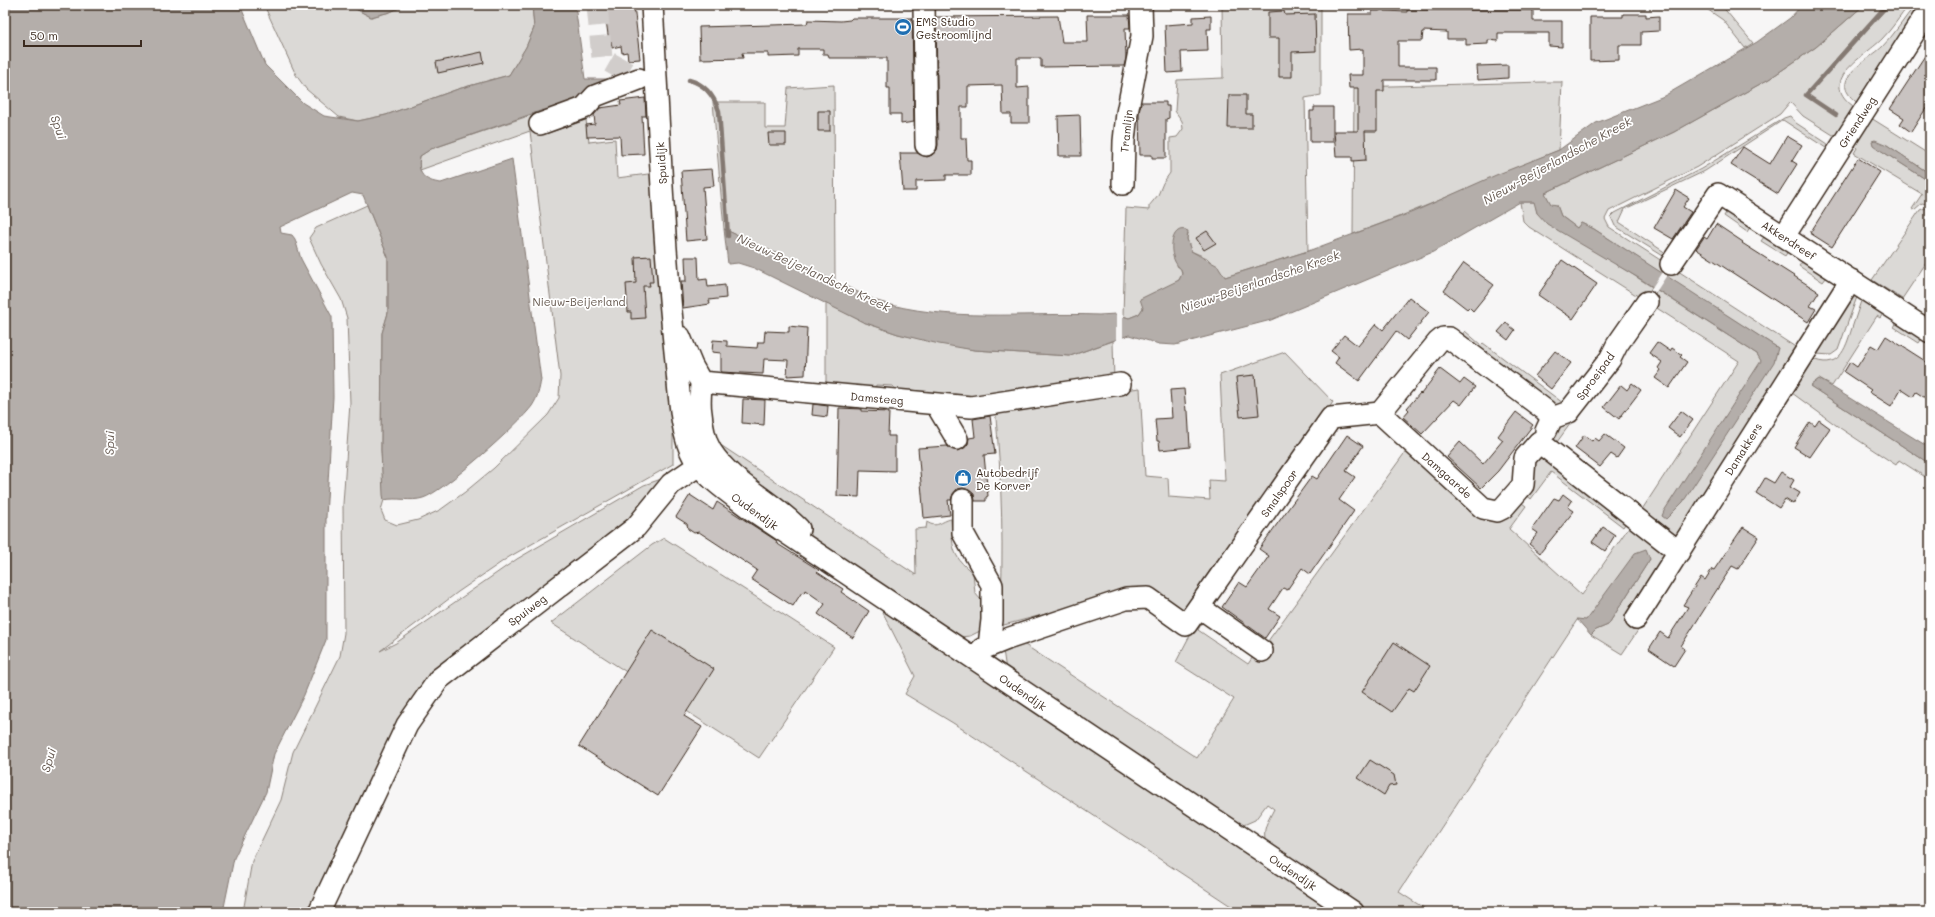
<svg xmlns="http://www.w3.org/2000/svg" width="1935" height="917" font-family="Mali,sans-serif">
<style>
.green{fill:#dbd9d6;stroke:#8b827a}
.water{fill:#b4aeaa;stroke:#847972}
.pier{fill:#f7f6f6}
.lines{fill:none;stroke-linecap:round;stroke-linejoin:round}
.stream{stroke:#847972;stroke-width:4.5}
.building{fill:#c9c3c1;stroke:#3b2a1e}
.minor-tunnel{stroke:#d1cdcb;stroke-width:21;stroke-dasharray:21 10;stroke-linecap:butt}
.minor-casing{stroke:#3b2a1e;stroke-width:24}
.minor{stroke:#fff;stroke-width:21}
.labels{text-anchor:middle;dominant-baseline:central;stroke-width:3.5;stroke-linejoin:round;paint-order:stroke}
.poi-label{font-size:11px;fill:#3b2a1e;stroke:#fff;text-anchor:start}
.street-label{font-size:11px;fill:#3b2a1e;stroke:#fff}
.park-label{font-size:11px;fill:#63564c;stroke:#fff}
.water-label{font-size:12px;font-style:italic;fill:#65584f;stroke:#fff}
</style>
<rect width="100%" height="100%" fill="#f7f6f6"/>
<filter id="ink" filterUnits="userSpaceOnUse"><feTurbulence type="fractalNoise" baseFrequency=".025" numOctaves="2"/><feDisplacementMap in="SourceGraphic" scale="8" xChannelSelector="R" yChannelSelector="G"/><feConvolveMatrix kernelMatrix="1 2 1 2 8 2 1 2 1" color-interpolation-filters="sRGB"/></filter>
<g filter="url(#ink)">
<path class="green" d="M264,5H348L371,17L390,12L406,5H532L534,28L526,47L509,75L458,89L386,115L358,121L339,117L306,89L296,75Z
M1222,5H1321V95L1305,98L1308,251L1225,277L1207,258L1191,251L1187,239L1188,233L1177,266L1181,269L1182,274L1179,280L1143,308L1139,314L1129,318L1123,316L1126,208L1149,210V206L1158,195L1163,183L1170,173V138L1177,137L1183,129L1182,121L1175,111L1177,80L1223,78Z
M1701,5H1721L1753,43L1745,48L1723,20Z
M1864,5H1887L1854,38L1816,82L1846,53L1890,5H1909C1900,16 1892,29 1882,39C1863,58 1815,81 1856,108L1837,135H1833L1803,116L1790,102L1780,114L1697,167L1609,211L1605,219L1609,227L1665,263L1667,265L1661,273L1594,229L1581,223L1577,228L1561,216L1557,206L1550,204L1545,193L1674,132L1769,79L1816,47Z
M1915,5H1923L1859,104C1825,80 1865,63 1882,47C1894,35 1904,19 1915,5Z
M1544,82H1562L1559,150C1490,178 1423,209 1353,234L1354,87Z
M834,85L835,281L724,229L713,102H765V128H785L788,88Z
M537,113L548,133L586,120L589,142L615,139L617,178L656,173L676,426L673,435V464L509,557L458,592L380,651L396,643L517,559L644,485L667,477L647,507L445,668L313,912H243L252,861L281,800L293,752L340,656L344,633L343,504L350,403L347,318L341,299L321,264L309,238L316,228L367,205L388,257V313L382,333L381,450L384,500L381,510L385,520L397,525L418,520L440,510L465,492L494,468L548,415L559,398L560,376L530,131L420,170L419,165L420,156L431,149Z
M1790,116L1796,123L1828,144L1829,150L1783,120L1705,171L1625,209L1619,222L1669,255L1668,259L1615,226L1611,217L1615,213L1701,169L1784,118Z
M1871,118L1930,155V174L1887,145L1877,148L1930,182V205L1922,203L1914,210L1912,209L1922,194L1854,153L1857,148L1854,145Z
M1520,202H1535L1537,213L1652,287L1644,300L1529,227L1523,221Z
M1729,208L1752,224L1747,232L1724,216Z
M1925,208L1930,210V257L1902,299L1872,280L1920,210Z
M1767,233L1790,248L1785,256L1761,241Z
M1805,258L1829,274L1823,282L1799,266Z
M1672,269H1675L1800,350L1676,539L1639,514L1739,361L1649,303L1657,290L1757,354L1762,361L1663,516L1778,348L1666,277Z
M1852,294H1858L1838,350L1831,355L1816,354Z
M1862,298L1886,310L1880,318L1877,316L1832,386L1819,379L1810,386L1930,464V480L1899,460L1896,465L1840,428L1792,393L1810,358C1839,371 1845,350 1852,328C1855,318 1859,308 1862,298Z
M826,303L863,322L898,334L974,350L1070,356L1113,341L1114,382L967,403L900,396L893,386L876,385L875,393L826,389Z
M1899,319L1924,335L1919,343L1894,327Z
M1465,331L1481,345L1483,343L1567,406L1556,410L1461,336Z
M1285,352L1333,402L1296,457L1291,455L1270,486L1273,489L1262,505L1258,502L1229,545L1233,547L1221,563L1217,560L1194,594L1198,597L1185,612L1149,587L1000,626C1004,553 1002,480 995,407L1140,388L1145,476L1168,478L1169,497L1210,500L1209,480L1225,481L1220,375Z
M1573,420L1557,442L1638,505L1635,511L1552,444L1554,429Z
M716,442L916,575L915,529L926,528L927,522C937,529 941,521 951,519C953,546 950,555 973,573L975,593L986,606L980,631L970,636L960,637L812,539L805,530L756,487Z
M1409,447L1478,509L1518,500L1526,506L1509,529L1582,595L1631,524L1669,555L1624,622L1632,628L1643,623L1622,654L1591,635L1596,630L1608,625L1650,559L1598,606L1586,621L1577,620L1399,892L1430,912H1367L1266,845C1262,828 1267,823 1274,809L1267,804L1255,820L1239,827L1006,670L1003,650L1019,641L1197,758L1234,699L1176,662L1188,639L1202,618L1204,619L1198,630L1248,664L1257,651L1260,652Z
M1540,455L1627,521L1623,527L1551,472L1531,499L1524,493L1531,464Z
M664,538L834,647L759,758L551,623L652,545Z
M881,609L1340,912H1240L953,723L905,694L915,676Z"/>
<path class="water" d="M5,5H240L265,65L303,103L324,116L358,121L386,115L458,89L509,75L526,47L534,28L532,5H575L585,79H613V82L585,90L586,98L546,114L543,110L431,149L420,156C417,174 424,181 441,183L512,159L541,380C539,390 538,397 532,406C520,423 442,493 423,498C411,502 397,497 384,500L383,495L381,450L382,333L388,313V257L363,195L352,193L280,227L281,233L292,235L295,239L301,259L332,317L333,397L326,517V640L304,695L274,754L266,792L234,858L223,912H5Z
M348,5H406L390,12L371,17Z
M1802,5H1864L1816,47L1769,79L1674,132L1545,193L1551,204L1557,205L1561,216L1577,228L1581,223L1594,229L1778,348L1774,362L1683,502L1666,519L1662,516L1664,511L1761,361L1757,354L1642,280L1547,224L1537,213L1534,202H1520L1433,252L1271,320L1175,345L1159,344L1129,335L1070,356L974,350L939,344L898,334L863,322L754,268L738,263L728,264L724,229L877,301C948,323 1025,312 1099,315L1116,314L1129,318L1139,314L1143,308L1140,299L1179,280L1182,274L1181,269C1166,258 1170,222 1188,231L1187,239L1191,251L1218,266L1225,277L1308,251L1413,212L1496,175L1559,150L1596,123L1664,96L1757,42L1790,18Z
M1875,140L1887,145L1930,174V182L1877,148L1873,145L1872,141Z
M1819,379L1930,448V464L1810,386Z
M1646,549L1650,559L1608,625L1596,630L1591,635L1577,619L1586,620L1635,553Z"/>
<path class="pier" d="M1662,272L1667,275L1656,292L1651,289Z
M1116,312L1123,314V340L1116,342Z"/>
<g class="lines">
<path class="stream" d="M689,80C705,84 714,96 719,111L728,236
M1836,115L1806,95L1887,5"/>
</g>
<path class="building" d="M604,5H634L640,59L628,60L627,52L622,53L621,46L612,48L611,41L609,42Z
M1383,9L1385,11L1407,12V10H1533V21H1562V47L1549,46V33H1498V41L1488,40V44L1466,45V39H1447V32L1423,31L1422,41H1398V67H1436V80H1384V91H1377V131H1365L1366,160L1352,161V157H1336L1334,131H1358V88H1349L1348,75H1363V49L1349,50L1348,14H1372V11H1379Z
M1284,11L1285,15L1315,14L1316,51L1292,52V77H1279V38H1268V12Z
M1623,14H1646V17L1659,16V31L1641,32V45H1619V60L1590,61V17H1623Z
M1087,15H1129L1130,28H1125L1126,58L1124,66L1041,67V58H1017V88L1029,87V123H1011V114H1003L1002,85L968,86V107H961V138H966L967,160H971V175H946V180L916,181V191H903L900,153H917L927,157L932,155L937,150L938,145L936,17L1058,16L1062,42H1088Z
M1211,16V29H1207L1208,51L1181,52L1182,72L1167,73L1165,25L1193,23V17Z
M852,18H912L914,122L901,124V114H890V88H887V58H829L828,54H823V49H798V56L768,57V53H742L743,58L700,59L699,27L807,24L808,20L841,21L850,20Z
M1930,48V102L1911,132L1900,124L1904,118L1890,109Z
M482,52L484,63L438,73L436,62Z
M1508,65V78L1478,80L1477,66Z
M1229,95H1246V114H1252V128H1228Z
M645,98L646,116H642L644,154L621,155L620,136L587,137L586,125L595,124L594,115L600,108L621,105L620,101Z
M1141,102H1166V106H1169V118L1166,119V158H1152V155H1140L1139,113Z
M1314,107H1333V142H1310V111H1314Z
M818,111H830V131H818Z
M1080,115L1081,156H1059L1058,116Z
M768,133H786V145H769Z
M1787,136L1802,145L1792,161L1797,164L1778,194L1731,165L1743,147L1770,164Z
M1858,158L1880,172L1832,247L1810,233Z
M712,169L714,186L703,187L707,239L686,241L681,171Z
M1676,190L1689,198L1683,207L1691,212L1673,239L1654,228Z
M1716,224L1743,242L1742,243L1819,292L1810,306L1816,309L1808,322L1696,249L1704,237L1707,239Z
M1207,231L1216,243L1204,250L1196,238Z
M651,256L653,282H649L650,286H643L645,318L631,319V312H628L626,284L636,283L635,257Z
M685,257H698L699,280L707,279L708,287L725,285L726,298L709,300L710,304L683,308L681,281H686Z
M1562,260L1597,284L1573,319L1538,295Z
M1464,263L1494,285L1473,311L1469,307L1467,309L1444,291Z
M1409,297L1429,312L1407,340L1396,331L1359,381L1335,363L1339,357L1331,351L1344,335L1358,346L1376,324L1383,330Z
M1506,323L1515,330L1508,340L1498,332Z
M789,326L807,328L805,375L787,376L788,360L764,359L763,374L721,372V353L712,352L713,340L727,341V346L757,348L758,342H764L765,331L789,332Z
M1886,336L1930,364V401L1916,392L1913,397L1901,389L1891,406L1869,392L1871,390L1844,372L1850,362L1857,367L1871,345L1878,349Z
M1657,342L1670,351L1672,348L1682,355L1680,357L1687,362L1669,388L1655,378L1661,370L1658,368L1662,362L1649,353Z
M1555,351L1571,363L1551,389L1535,376Z
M1440,369L1460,384L1464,379L1475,387L1461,405L1454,400L1422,434L1403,417L1409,410L1407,408L1420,393L1421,394Z
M1255,375L1259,415L1240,417L1236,377Z
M1632,383L1641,390L1619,419L1604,407L1621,385L1627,390Z
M1184,389L1186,411H1188L1190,447L1160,450L1159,441H1157L1155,419L1172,418L1170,390Z
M743,399L765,400L764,425L742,423Z
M813,404L828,406L827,417L812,415Z
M839,408L862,409V411L889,412L888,436H895V471L860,470L859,497L837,496Z
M1681,411L1693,420L1680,437L1668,428Z
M1516,412L1533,425L1498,471L1481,488L1447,457L1460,442L1483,464L1503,440L1498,436Z
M990,416L995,454L984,455L988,496L986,497V501H975L974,494L969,490L963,488L957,489L953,494L951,500H948L950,515L924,518L918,448L947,446L957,451L963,449L968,444L969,438L975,437L973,419Z
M1819,420L1830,428L1810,457L1794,447L1810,422L1815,426Z
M1605,434L1624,448L1617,458L1611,454L1600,467L1575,448L1584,435L1592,441L1595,438L1599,441Z
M1347,435L1363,446L1346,471L1355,477L1339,500L1354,511L1310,574L1302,568L1287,590L1283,588L1269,609L1280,616L1265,638L1222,607L1239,582L1247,587L1269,556L1259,549L1312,476L1317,479Z
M1781,472L1794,480L1790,487L1800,493L1793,504L1785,499L1779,508L1756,493L1765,478L1774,483Z
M1563,494L1572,501L1568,507L1574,511L1540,553L1529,544L1538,533L1532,529L1554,498L1559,500Z
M690,495L713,510L717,502L777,541L776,543L819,570L817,572L843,589L841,592L869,611L853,638L818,614L825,604L805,590L804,593L802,592L793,606L751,579L757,570L699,532L694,533L688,529L687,524L676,517Z
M1603,527L1615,535L1605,551L1592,542Z
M1743,527L1759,537L1738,569L1732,566L1681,646L1685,649L1674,666L1649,649L1660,632L1668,638L1688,607L1683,605L1701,577L1705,580L1712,569L1714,570Z
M652,630L714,669L684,716L702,727L658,796L579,746Z
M1394,642L1430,666L1414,691L1409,688L1392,712L1362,692Z
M1370,760L1394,775L1396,785L1389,786L1384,795L1358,778Z"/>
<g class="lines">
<path class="minor-tunnel" d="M597,5L602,58L639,79L653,78"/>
<g class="minor-casing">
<path id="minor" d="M652,5C659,123 663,243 676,361C679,388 680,434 694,458C706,478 734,496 752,510L1353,912
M924,5L926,145
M540,124L584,108L595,96L639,79
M1123,184L1124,141L1127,113L1142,36L1141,5
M1784,236L1930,8
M1671,264L1718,194L1930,332
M680,337L692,366L701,382L971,407L1120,384
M701,382C701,392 699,403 701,413C702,425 705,441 711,451C732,484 773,501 799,529
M936,404L957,439
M1552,418L1545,410L1449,338H1443L1438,342L1380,413L1483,508L1497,511L1503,508L1523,485L1525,458L1539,442L1679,552
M1546,431L1552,418L1569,412L1571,409L1610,359L1617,345L1647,302
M963,500V533L992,585V620L989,646
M1199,607L1262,651
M1636,619L1851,280
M975,659L982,649L1007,639L1126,599L1148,598L1186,625L1331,418L1380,413
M319,912L407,725L439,679L636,527L671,484L699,465"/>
</g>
<use href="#minor" class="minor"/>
</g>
</g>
<defs>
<g id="stadium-disc" transform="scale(0.9)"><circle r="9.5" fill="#1f6fb2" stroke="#fff"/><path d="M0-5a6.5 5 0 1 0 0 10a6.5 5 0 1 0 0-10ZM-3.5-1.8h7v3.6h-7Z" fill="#fff"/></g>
<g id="shop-disc" transform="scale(0.9)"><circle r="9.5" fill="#1f6fb2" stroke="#fff"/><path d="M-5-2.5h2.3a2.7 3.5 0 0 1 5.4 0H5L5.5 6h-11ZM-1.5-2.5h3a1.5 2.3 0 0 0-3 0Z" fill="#fff"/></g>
</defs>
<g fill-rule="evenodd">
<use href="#stadium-disc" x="903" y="27"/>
<use href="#shop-disc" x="963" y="478"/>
</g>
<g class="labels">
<g class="poi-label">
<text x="916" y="21">EMS Studio<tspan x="916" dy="13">Gestroomlijnd</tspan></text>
<text x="976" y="472">Autobedrijf<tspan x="976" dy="13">De Korver</tspan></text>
</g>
<g class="street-label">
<text transform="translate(1857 122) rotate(-57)">Griendweg</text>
<text transform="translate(1126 131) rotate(-84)">Tramlijn</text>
<text transform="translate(661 163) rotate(-94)">Spuidijk</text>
<text transform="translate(1789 240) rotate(33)">Akkerdreef</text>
<text transform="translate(1595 376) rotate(-54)">Sproeipad</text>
<text transform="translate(877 398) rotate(5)">Damsteeg</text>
<text transform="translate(1743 449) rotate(-58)">Damakkers</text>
<text transform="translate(1447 475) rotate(42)">Damgaarde</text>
<text transform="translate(1279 493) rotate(-55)">Smalspoor</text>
<text transform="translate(755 511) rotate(36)">Oudendijk</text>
<text transform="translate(527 610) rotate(-37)">Spuiweg</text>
<text transform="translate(1023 692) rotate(35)">Oudendijk</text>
<text transform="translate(1293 872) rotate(34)">Oudendijk</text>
</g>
<g class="park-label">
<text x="579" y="301">Nieuw-Beijerland</text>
</g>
<g class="water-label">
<text transform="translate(59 127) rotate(70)">Spui</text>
<text transform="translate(1557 160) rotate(-29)">Nieuw-Beijerlandsche Kreek</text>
<text transform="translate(814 272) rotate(25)">Nieuw-Beijerlandsche Kreek</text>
<text transform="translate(1260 281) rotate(-19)">Nieuw-Beijerlandsche Kreek</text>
<text transform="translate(109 443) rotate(-89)">Spui</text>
<text transform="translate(48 760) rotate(-73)">Spui</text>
</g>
</g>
<rect width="1935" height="917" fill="none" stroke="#fff" stroke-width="20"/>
<rect x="10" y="10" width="1915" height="897" fill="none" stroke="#3b2a1e" stroke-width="1.5" filter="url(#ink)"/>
<path d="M24 40v6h117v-6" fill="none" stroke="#3b2a1e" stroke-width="2"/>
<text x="30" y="40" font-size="12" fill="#3b2a1e" stroke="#ffffff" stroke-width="3" paint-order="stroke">50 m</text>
</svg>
